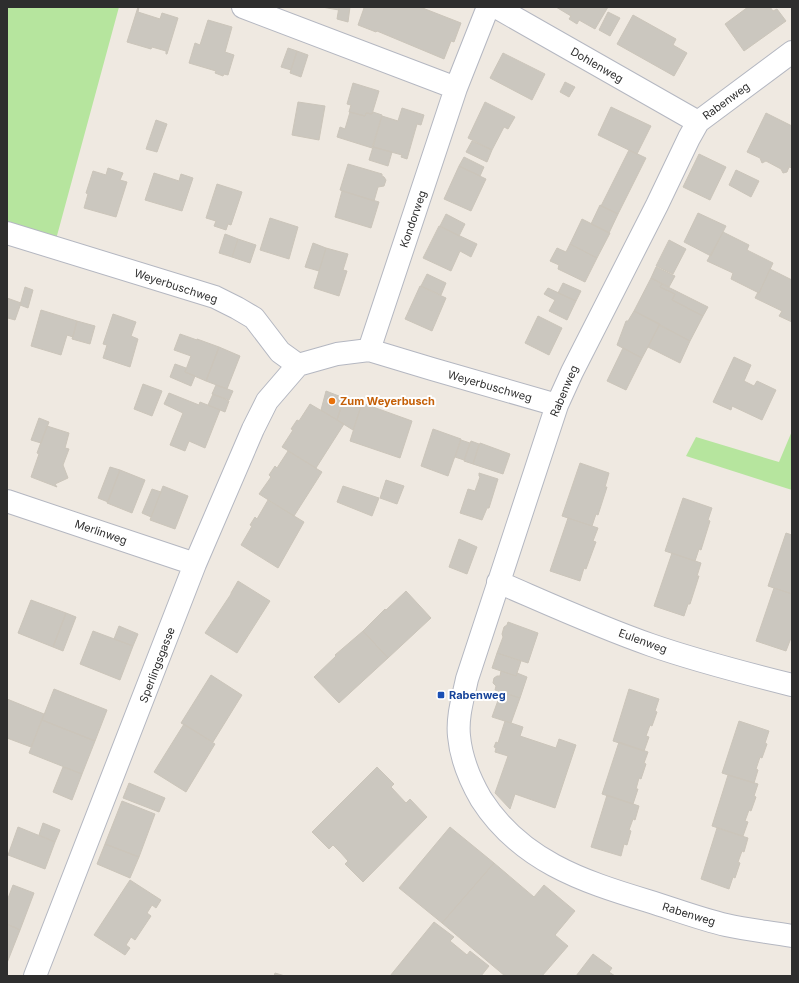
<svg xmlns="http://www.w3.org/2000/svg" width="799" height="983" font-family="Inter,sans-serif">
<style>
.green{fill:#b6e59e}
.building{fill:#cbc7bf;stroke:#cbc5ba}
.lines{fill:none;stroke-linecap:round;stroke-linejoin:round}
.street-casing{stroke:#b4b7c1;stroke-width:24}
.street{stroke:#fff;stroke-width:22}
.food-dot{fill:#e8710a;stroke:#fff;stroke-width:1.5}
.transit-dot{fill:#1a4fb4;stroke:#fff;stroke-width:1.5}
.labels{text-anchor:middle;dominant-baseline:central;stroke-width:4;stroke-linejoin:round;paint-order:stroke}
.street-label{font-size:11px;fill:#2e2e2e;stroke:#fff}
.food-label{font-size:11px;font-weight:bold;fill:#c56008;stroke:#fff;text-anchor:start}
.transit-label{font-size:11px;font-weight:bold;fill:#164399;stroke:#fff;text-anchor:start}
</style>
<rect width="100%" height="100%" fill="#efe9e1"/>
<path class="green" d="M7,7H119L55,243L7,230Z
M792,431V490L686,456L696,437L779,462Z"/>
<path class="building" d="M138,7H139L138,12L160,19L162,13L178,18L167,54H166V51L152,47L151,49L127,42Z
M322,7H339V10Z
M339,7H350L348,22L337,19Z
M362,7H420L461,23L454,42L451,41L444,59L377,31L376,32L358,25L364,8Z
M556,7H608L595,29L579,20L577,24L569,19L571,16Z
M748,7H770L773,11L777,9L786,21L744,51L725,24Z
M608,12L620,18L610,36L599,30Z
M633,15L676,39L673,45L687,53L674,76L617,44Z
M208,20L232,27L225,52L234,55L228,75L224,74L223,76L215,73L216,71L189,63L195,43L200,45Z
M288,48L297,51L291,70L281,67Z
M297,51L308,55L301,77L290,73Z
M503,53L545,74L532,100L490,78Z
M565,82L575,87L569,97L560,92Z
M353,83L379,91L372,114L366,113L365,116L349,112L351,105L347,104Z
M298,102L325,106L319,140L292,135Z
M485,102L515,117L508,129L504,127L492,150L468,138Z
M611,107L651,126L637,154L598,135Z
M402,108L424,115L421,125L417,124L407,159L401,157L402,155L373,147L382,116L398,121Z
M350,112L365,116L366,113L372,114L373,112L382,115L372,148L337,137L340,127L345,129Z
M766,113L792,126V168L789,167L787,172L783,173L781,169L766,161L762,163L760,158L747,152Z
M156,120L167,124L157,152L146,149Z
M472,141L492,150L487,162L466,152Z
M373,147L392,152L388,166L369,160Z
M629,150L646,158L618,214L601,206Z
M699,154L726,167L710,200L683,187Z
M464,157L484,167L480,176L459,166Z
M348,164L382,174V176L384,177L386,180L384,186L378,187L374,201L340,190Z
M459,166L486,179L471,211L444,199Z
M108,168L123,173L120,180L127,182L116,217L84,208L88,194L86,193L93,171L106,175Z
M736,170L759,181L751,197L729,185Z
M154,173L179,181L181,174L193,178L182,211L145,200Z
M217,184L242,192L231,225L228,224L226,230L214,226L216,221L206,218Z
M342,191L379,202L371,228L335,217Z
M600,205L618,214L609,233L591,224Z
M698,213L726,226L711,256L684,242Z
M446,214L465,224L459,236L440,226Z
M270,218L298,227L289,259L260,250Z
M582,219L610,233L597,258L570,244Z
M439,226L477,244L471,257L460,251L451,271L423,258Z
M723,232L749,245L747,250L773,263L759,293L731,279L733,273L707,261Z
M225,234L238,239L232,257L219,253Z
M238,239L256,245L250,263L232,257Z
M669,240L686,249L673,274L656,266Z
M313,243L326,248L319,271L305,267Z
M570,244L597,258L585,282L558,269L559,265L550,261L557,248L566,252Z
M326,248L348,254L343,270L347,271L339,296L314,288Z
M656,267L675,276L669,287L651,278Z
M770,269L792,280V322L779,316L782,311L755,298L758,292L759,293Z
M427,274L446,283L441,295L421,286Z
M651,278L662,284L660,287L675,294L672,300L703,316L690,341L634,311Z
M563,283L581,291L576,301L558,293Z
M662,284L708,307L703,316L672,300L675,294L660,287Z
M420,286L446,298L432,331L405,319Z
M25,287L33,290L28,308L20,305Z
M548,288L576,301L567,320L549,311L555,300L544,294Z
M7,298L21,303L15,320L8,318L7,320Z
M41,310L77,321L73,337L67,335L61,355L31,346Z
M634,311L660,324L642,358L617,345L626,321H628Z
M113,314L136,322L131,336L138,339L130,367L103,358L107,345L103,344Z
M538,316L562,328L549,355L525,343Z
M77,321L95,326L90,344L72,339Z
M659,325L690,341L680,363L648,347Z
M180,334L197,340V339L219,347L206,381L185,372L191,356L174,350Z
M219,347L240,356L227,389L206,381Z
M623,348L642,358L626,390L607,381Z
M734,357L751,365L744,381L754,386L757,381L776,390L762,420L732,406L731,410L713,402Z
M175,364L186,368L185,372L195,376L191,386L170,377Z
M143,384L162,391L152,416L134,409Z
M216,385L233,391L229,400L212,394Z
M326,391L344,398L337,420L321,410Z
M169,393L199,405L200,402L220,410L205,448L189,441L185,451L170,445L183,413L164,404Z
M213,394L229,401L225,412L208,405Z
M344,398L362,403L353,430L337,420Z
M362,403L412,421L400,458L350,441Z
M310,404L344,424L316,468L282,447L293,430L291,429L297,420L299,421Z
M39,418L49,422L41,443L31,440Z
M47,426L69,433L65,448L69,449L63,465L68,478L55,484L57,487L31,477L39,454L37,453Z
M433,429L461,439L448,476L421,466Z
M461,440L470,443L464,460L455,457Z
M471,441L479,444L473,464L464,461Z
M480,443L510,454L503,474L473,464Z
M288,451L322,472L294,516L259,494L271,477L269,475L275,466L277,468Z
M580,463L609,473L605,487H607L598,515L596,514L592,526L562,516Z
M110,467L120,470L108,502L98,498Z
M120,470L145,480L132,513L107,503Z
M479,473L498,479L489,508H487L482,520L460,513L468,489L475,491L480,477L479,476Z
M386,480L404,486L397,504L380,498Z
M163,486L188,496L175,529L150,520Z
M343,486L379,498L372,516L337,502Z
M152,489L161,492L151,517L142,513Z
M683,498L712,508L708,520L710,521L701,550L699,549L695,561L665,551Z
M268,500L304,522L278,568L241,545L252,526L250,525L255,517L257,519Z
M568,518L598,528L593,541L596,542L586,569L584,568L580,581L550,571Z
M786,533L792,535V594L768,586Z
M459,539L477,547L467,574L449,567Z
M672,553L701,563L697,576H699L690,604H688L684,616L654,606Z
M238,581L270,601L237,653L205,633L231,594V593Z
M774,588L792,594V639L791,638L786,651L756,641Z
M406,591L431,618L388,658L363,631L385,609L386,610Z
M31,600L66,613L53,647L18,633Z
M66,613L76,617L63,651L53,647Z
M508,622L538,633L528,663L497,653L503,637L502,634L504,627L507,625Z
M119,626L138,634L133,646L114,639Z
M93,631L133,646L120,680L80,664Z
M363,631L388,658L339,703L314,677L336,656L335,655Z
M497,653L521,661L516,676L492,668Z
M501,671L516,676L517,673L527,677L520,698L495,690L496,686L493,683L494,678L497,676H500Z
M211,675L242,695L213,742L181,723Z
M54,689L107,710L95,741L42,720Z
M629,689L659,699L655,711L657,712L652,726L650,725L646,736L649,737L644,751L613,741Z
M501,692L520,698L511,723L492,717Z
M7,699L44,714L31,747L7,738Z
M42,720L95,741L82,774L29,753Z
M505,721L523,727L520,736L556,748L559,739L576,745L555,808L515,794L510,809L495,793L508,756L495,752L496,748L494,747L496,742L498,743Z
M739,721L769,731L765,743L767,744L762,758L760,757L756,769L758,770L754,783L722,773Z
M184,724L215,744L186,792L154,772Z
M619,742L648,752L644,763L646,764L641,779L639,778L636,789H638L633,804L602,794Z
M63,767L82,774L72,800L53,792Z
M377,767L394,784L391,787L406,803L410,799L427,817L363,882L345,864L348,861L341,853L333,845L329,849L312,832Z
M728,775L758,784L754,796L756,797L751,811L749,810L745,821L748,822L743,836L712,826Z
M129,783L165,798L159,812L123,798Z
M607,795L639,806L635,820L633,819L629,830L631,831L627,845L624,844L621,856L591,847Z
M122,801L155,814L139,857L105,844Z
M43,823L60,830L55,842L39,835Z
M18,827L55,842L45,869L8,855Z
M450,827L494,863L442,923L399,888Z
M717,828L748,838L744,852L742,851L738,862L740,863L735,878L733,877L729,889L701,879Z
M105,844L139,857L130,878L97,864Z
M494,863L534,897L544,885L575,911L555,935L568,946L542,976H505L442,923Z
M130,880L161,900L156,908L152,905L147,913L151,916L135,940L131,937L126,945L130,948L125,955L94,935Z
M13,885L34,893L20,930L7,924V901Z
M434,922L454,937L450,941L467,955L470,951L489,966L481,976H390Z
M7,924L20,930L7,963Z
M593,954L612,968L609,972L615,976H576Z
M275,973L285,976H274Z"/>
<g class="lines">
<g class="street-casing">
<path id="street" d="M243,7L456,88
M496,7L698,122
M792,52L698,122L689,138L657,205L572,372L557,405L467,679C463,698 457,717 459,736C461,758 470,780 481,799C520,860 581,881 648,901C674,909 700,919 726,925C748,930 770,932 792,936
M7,233L215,297L237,308L254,318L280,352L298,365L337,354L369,350L432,369L557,405
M369,350L456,88L488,7
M7,501L195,564
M498,582C549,604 599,627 651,645C697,661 744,673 792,685
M35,976L195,564L253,429L267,401L298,365"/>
</g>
<use href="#street" class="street"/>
</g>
<circle class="food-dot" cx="332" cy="401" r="4"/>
<rect class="transit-dot" x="437" y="691" width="8" height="8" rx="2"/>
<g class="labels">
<g class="street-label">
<text transform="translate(597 65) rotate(30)">Dohlenweg</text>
<text transform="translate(726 101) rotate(-36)">Rabenweg</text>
<text transform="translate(413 219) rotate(-71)">Kondorweg</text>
<text transform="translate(176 286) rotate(18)">Weyerbuschweg</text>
<text transform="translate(490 386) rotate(16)">Weyerbuschweg</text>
<text transform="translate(564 391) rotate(-67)">Rabenweg</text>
<text transform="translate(101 532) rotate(19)">Merlinweg</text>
<text transform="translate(643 641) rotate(20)">Eulenweg</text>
<text transform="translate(157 665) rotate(-69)">Sperlingsgasse</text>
<text transform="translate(689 914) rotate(17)">Rabenweg</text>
</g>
<g class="food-label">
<text x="340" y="401">Zum Weyerbusch</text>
</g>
<g class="transit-label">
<text x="449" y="695">Rabenweg</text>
</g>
</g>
<rect width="799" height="983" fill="none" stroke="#2e2e2e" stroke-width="16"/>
</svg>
